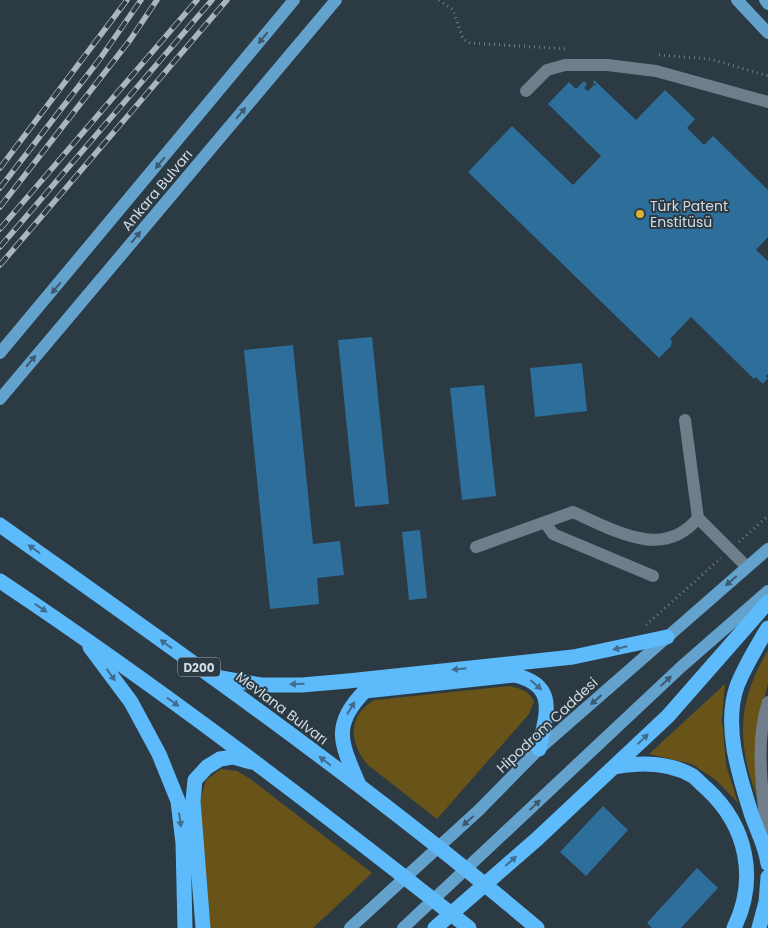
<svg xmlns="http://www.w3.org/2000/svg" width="768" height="928" font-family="Poppins,sans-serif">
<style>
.green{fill:#685319}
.building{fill:#2d6e9a}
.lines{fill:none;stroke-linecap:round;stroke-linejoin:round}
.path{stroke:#727e87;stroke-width:3;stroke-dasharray:1 4;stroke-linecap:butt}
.minor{stroke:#6f7e8a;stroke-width:12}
.major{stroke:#64a2ce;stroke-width:12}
.highway{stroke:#5dbafb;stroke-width:15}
.rail-casing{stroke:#abb5bd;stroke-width:5.5}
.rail{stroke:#2c3a44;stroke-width:4;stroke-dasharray:11;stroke-linecap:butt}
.oneway{fill:#3d596d}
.oneway2{fill:#406d8d}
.poi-dot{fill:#ddb133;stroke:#2c3a44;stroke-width:2}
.labels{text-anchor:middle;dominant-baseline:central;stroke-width:4;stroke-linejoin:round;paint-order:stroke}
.shield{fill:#2c3a44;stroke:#a0abb3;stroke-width:1}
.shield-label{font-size:12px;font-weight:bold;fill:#d2dbe2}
.street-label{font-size:14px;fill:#d2dbe2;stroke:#2c3a44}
.poi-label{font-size:14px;fill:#d2dbe2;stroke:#2c3a44;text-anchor:start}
</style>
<rect width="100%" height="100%" fill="#2c3a44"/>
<path class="green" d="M768,650V684L761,709L758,801C737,743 736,704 768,650Z
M725,684L722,719L726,765L738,803L716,780L692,764L649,754Z
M509,686C521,689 529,690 534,702L529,714L437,819L368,765C349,744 347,714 375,700Z
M221,769L237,771L249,778L372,873L313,928H210L200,801L206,780Z"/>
<path class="building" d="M594,80L636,120L665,90L695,119L687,128L704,145L713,136L768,190V237L756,250L768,261V374L766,376L768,378L763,384L756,377L754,379L691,317L670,339L672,341L671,346L659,358L468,172L512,126L573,185L601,156L548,104L569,82L576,89L584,81L587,84L584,88L588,91L594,85L597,86L593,82Z
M372,337L389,504L355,507L338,340Z
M293,345L313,544L340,541L344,575L317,578L319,604L270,609L244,350Z
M582,363L587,411L535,417L530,368Z
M484,385L496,496L462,500L450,388Z
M420,530L427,598L409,600L402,532Z
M603,806L628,830L586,876L560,852Z
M697,868L718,888L681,928H652L647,923Z"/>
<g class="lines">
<path class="path" d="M439,0L453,10L463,39L470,43L568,49
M659,55L710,59L768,76
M739,542L768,516
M646,625L721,558"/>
<path class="minor" d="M526,91L547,70L565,65H607L656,71L768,102
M698,518L747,567
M545,522L553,534L653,576
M476,547L573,512C614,530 663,561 698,518L685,420
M767,848C765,801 753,747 768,702"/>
<path class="major" d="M737,0L768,33
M765,0L768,4
M0,353L294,0
M0,399L336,0
M350,928L479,810L539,749L768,549
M403,928L681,667L768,591"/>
<path class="highway" d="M0,525C182,655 366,783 537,928
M0,581C162,689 316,807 469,928
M768,628C757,646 745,666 737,686C723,726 739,775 751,813C757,831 766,846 768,864
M90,647L131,702L159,754L178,801L183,843L185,928
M215,677L261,685H302L348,681L573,657L667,637
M615,767C641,762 669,762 693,776C698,780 702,785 707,789C747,826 758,879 734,928
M359,785C342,745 330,726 365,691L514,675C559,685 546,715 539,749
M203,928L193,801L195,780L207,767L220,759L233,757L251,762
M435,928L537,839L668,716L768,602
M759,928L766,902L768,877"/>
<g class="rail-casing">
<path id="rail" d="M0,168L127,0
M0,188L99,60L141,0
M0,207L130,40L157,0
M0,229L197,0
M0,247L212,0
M0,265L227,0"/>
</g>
<use href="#rail" class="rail"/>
</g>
<defs><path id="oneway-solid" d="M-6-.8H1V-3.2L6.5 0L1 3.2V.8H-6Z" transform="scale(1.25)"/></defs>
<g class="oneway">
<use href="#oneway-solid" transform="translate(263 38) rotate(129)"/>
<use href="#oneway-solid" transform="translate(241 113) rotate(-50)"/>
<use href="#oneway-solid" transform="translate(160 163) rotate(130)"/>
<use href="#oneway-solid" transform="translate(136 237) rotate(-50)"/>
<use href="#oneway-solid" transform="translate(56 288) rotate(130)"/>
<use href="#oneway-solid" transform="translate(31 361) rotate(-50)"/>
<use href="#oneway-solid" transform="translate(731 581) rotate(139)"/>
<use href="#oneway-solid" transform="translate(666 681) rotate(-43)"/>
<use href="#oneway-solid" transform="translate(596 700) rotate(139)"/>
<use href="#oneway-solid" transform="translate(535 805) rotate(-43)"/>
<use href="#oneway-solid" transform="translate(468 821) rotate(138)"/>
</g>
<g class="oneway2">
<use href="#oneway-solid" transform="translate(34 549) rotate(-144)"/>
<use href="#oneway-solid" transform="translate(41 608) rotate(34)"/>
<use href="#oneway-solid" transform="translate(166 644) rotate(-144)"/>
<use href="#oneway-solid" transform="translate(620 648) rotate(167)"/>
<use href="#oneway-solid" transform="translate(459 669) rotate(174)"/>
<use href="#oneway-solid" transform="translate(111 675) rotate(54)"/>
<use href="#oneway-solid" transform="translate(297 684) rotate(179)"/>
<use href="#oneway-solid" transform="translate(536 685) rotate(41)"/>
<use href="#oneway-solid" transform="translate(173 702) rotate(36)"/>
<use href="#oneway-solid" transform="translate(351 708) rotate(-58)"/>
<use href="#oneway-solid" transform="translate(643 739) rotate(-44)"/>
<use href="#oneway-solid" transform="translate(325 761) rotate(-143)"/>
<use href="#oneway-solid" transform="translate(180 820) rotate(82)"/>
<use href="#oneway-solid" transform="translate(511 861) rotate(-41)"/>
</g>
<circle class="poi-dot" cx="640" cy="214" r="5"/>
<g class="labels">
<rect class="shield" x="178" y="657.5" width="42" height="19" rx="4"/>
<g class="shield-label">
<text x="199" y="667">D200</text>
</g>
<g class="street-label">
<text transform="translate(157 190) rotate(-50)">Ankara Bulvarı</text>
<text transform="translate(282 708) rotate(37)">Mevlana Bulvarı</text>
<text transform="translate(547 725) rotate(-43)">Hipodrom Caddesi</text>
</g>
<g class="poi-label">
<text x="650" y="206">Türk Patent<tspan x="650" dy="16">Enstitüsü</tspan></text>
</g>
</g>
</svg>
